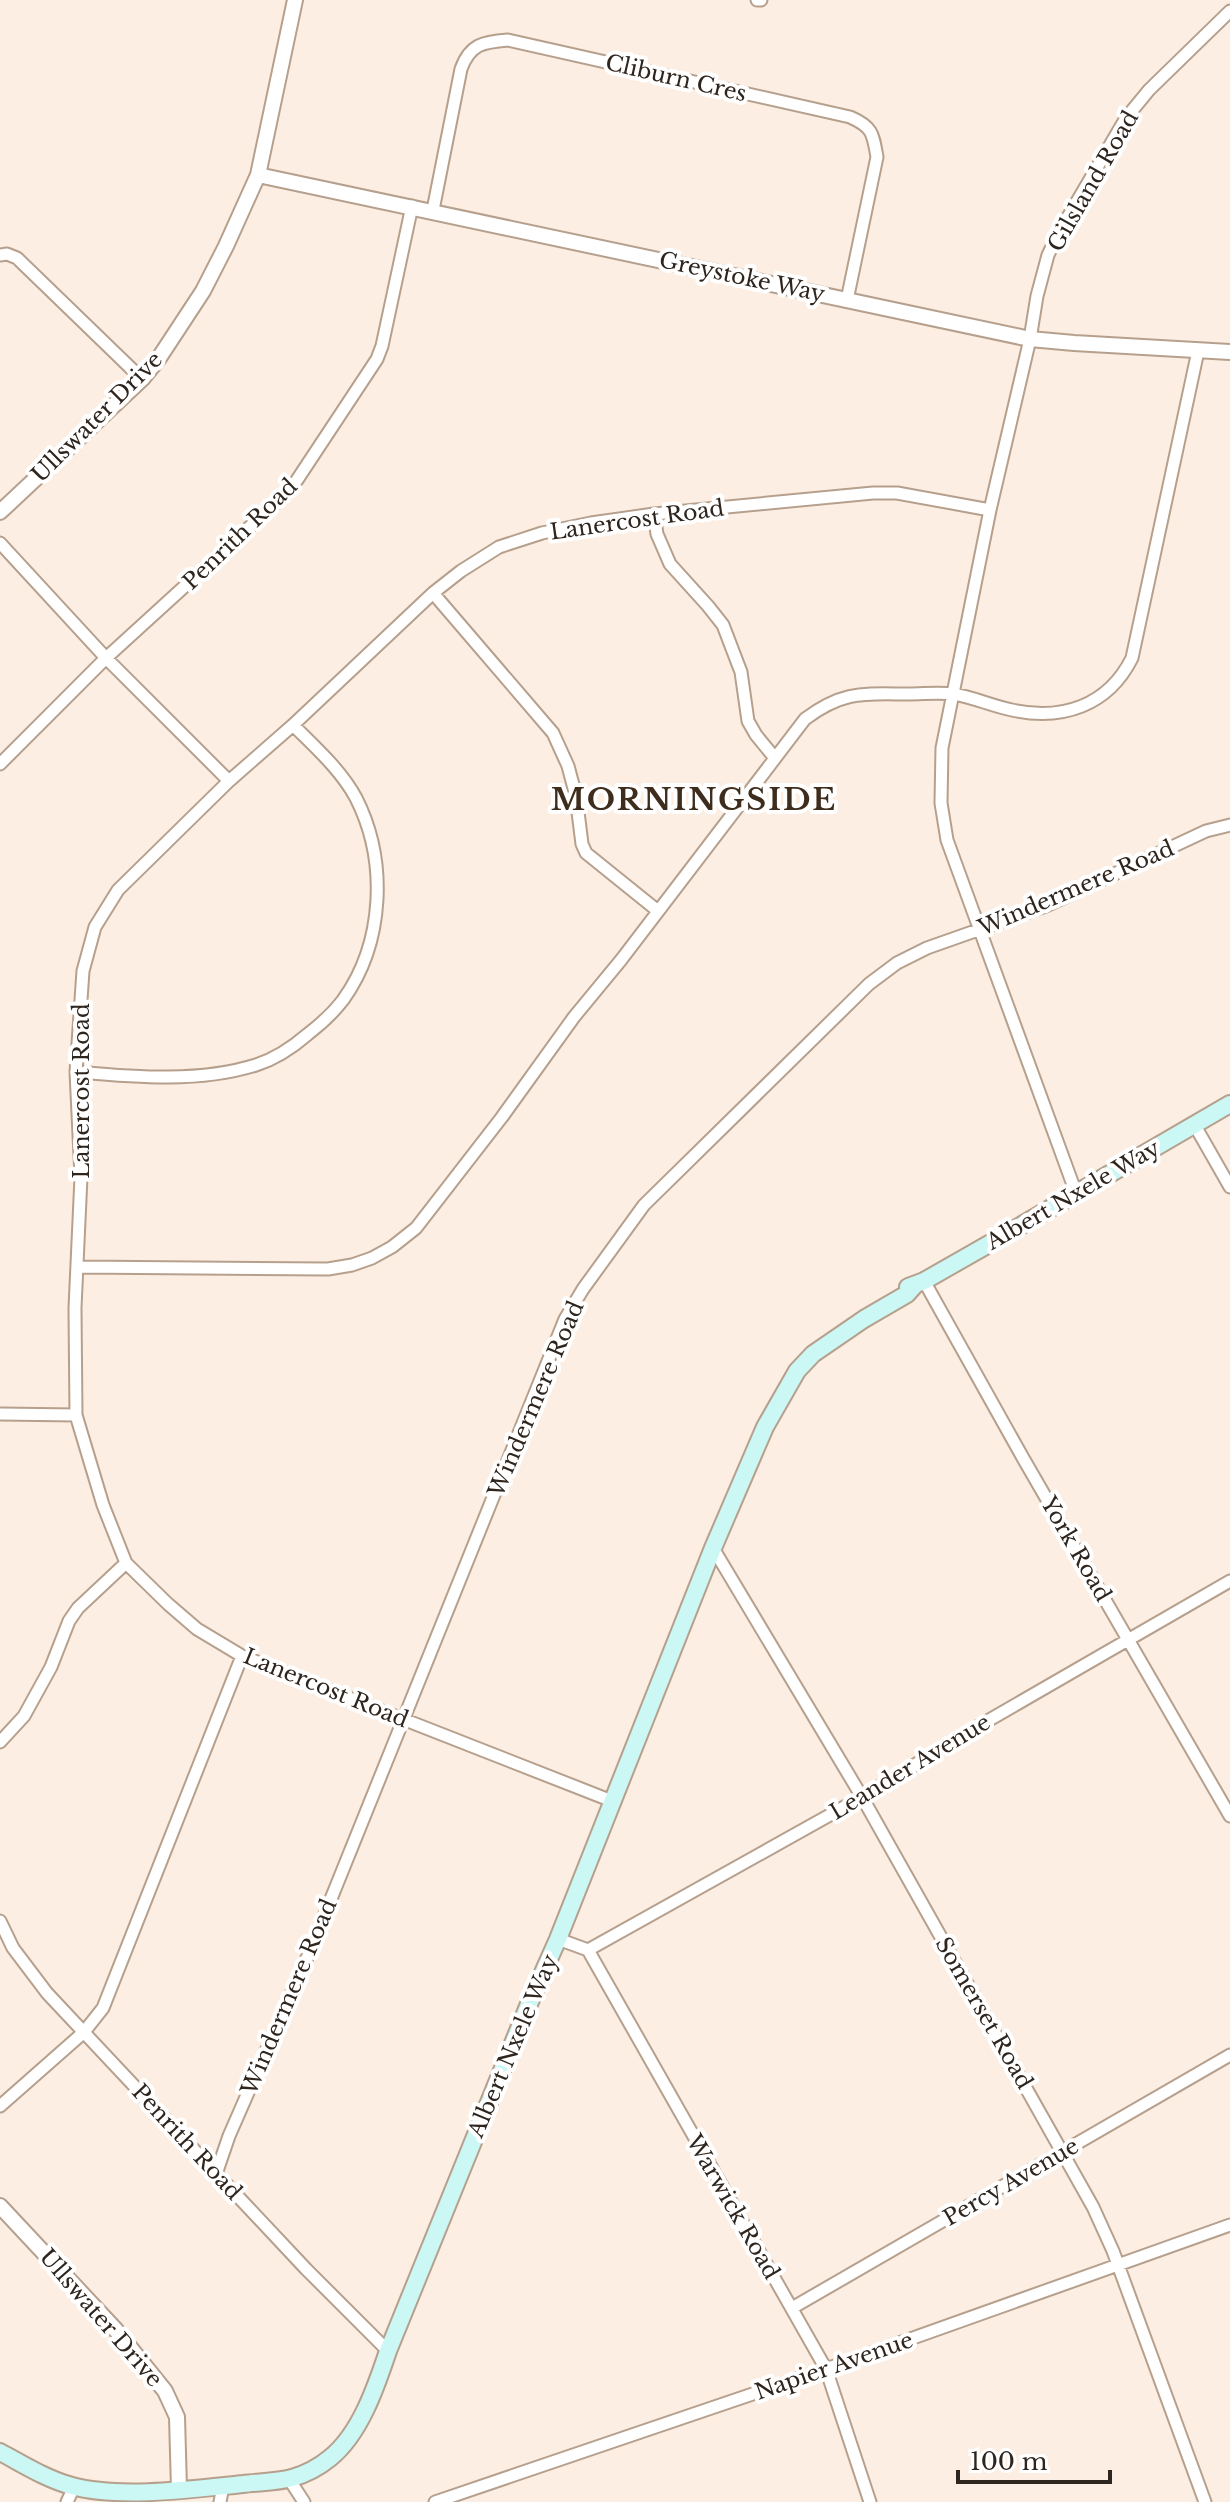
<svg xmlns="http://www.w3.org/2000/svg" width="1230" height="2502" font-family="'Libre Baskerville',serif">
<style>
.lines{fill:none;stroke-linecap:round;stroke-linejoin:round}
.minor-casing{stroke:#b6a08d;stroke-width:15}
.tertiary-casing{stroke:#b6a08d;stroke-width:18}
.secondary-casing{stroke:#b6a08d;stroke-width:20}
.minor{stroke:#fff;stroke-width:11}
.tertiary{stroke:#fff;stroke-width:14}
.secondary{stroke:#cbf7f5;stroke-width:16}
.labels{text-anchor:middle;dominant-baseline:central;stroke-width:8;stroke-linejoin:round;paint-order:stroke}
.street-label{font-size:22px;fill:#2e251e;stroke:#fff}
.district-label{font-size:30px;font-weight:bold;letter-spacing:2px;fill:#3e2d1d;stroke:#fff}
</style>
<rect width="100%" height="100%" fill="#fceee2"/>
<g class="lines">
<g class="minor-casing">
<path id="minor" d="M757,0H761
M433,210L461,69C470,44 483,42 508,40L850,117C873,127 873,134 877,157L847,300
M0,255L7,254L17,258L142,379
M654,514L657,534L670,564L708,606L723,625L741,672L748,721L756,735L774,757
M0,543L106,658L229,781
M433,593L553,733L568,766L576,796L582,844L586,853L658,911
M0,764L106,658L287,493L297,480L377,359L382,346L412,206
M76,1072C135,1077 199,1083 256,1065C275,1059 293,1047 308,1034C321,1024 333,1013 343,1000C384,943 388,861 356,798C341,770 315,747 293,725
M1194,1124L1230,1187
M1076,1193L947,840L941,803L942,748L990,510L1030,339L1037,296L1048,255L1058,234L1126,118L1149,90L1230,11
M78,1267L328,1269L352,1265L372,1258L392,1247L416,1228L502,1117L574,1017L621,960L805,719C844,690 864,694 909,694C923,694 939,692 953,694C973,697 992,706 1012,710C1062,721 1108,706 1132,658L1198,351
M924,1281L1023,1458L1230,1816
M0,1414L76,1415
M713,1548L862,1797L1093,2207L1113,2251L1205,2502
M0,1742L24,1716L51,1667L69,1621L78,1608L126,1563
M612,1801L242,1656L197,1629L168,1604L126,1563L103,1505L76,1415L75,1308L81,1177L76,1072L83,971L95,927L118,890L229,781L293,725L433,593L461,571L499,547L542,533L591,523L654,514L873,493H897L990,510
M0,1921L13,1948L47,1993L306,2269L388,2351
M558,1939L588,1950L826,2369L870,2502
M588,1950L862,1797L977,1727L1230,1581
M0,2106L84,2032L103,2008L242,1656
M216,2174L229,2136L310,1951L565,1319L583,1289L644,1205L869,984L897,963L927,948L1046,906L1206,831L1230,825
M792,2308L1230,2055
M289,2479L304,2502
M67,2502L74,2487
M220,2502L223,2486
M435,2502L826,2369L1230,2225"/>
</g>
<g class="tertiary-casing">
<path id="tertiary" d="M258,175L1030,339L1074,343L1230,352
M0,512L142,379L159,358L203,291L226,246L258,175L295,0
M0,2206L115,2329L165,2391L177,2417L179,2489"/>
</g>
<g class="secondary-casing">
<path id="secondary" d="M908,1287L924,1281L1003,1236L1230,1104
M0,2452C23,2464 46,2479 72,2486C120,2499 194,2489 243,2484C259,2482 277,2482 292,2478C306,2474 319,2467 330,2458C360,2434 376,2387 388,2351L529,2004L558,1939L713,1548L765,1427L797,1371L813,1354L864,1319L907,1294L915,1285"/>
</g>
<use href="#minor" class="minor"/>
<use href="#tertiary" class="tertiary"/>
<use href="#secondary" class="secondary"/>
</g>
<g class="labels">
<g class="street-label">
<text transform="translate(676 78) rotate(13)">Cliburn Cres</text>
<text transform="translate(1093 181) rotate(-60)">Gilsland Road</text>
<text transform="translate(742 277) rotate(12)">Greystoke Way</text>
<text transform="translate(97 417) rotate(-45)">Ullswater Drive</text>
<text transform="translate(637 520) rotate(-8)">Lanercost Road</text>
<text transform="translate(240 534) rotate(-44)">Penrith Road</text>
<text transform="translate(1076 888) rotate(-23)">Windermere Road</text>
<text transform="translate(81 1091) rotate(-90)">Lanercost Road</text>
<text transform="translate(1073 1195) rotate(-30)">Albert Nxele Way</text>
<text transform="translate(536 1399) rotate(-67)">Windermere Road</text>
<text transform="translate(1076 1549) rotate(60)">York Road</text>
<text transform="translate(326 1688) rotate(22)">Lanercost Road</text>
<text transform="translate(910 1767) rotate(-31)">Leander Avenue</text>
<text transform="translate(289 1997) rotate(-67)">Windermere Road</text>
<text transform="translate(984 2013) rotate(60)">Somerset Road</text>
<text transform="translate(513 2046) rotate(-67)">Albert Nxele Way</text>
<text transform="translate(187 2142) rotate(47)">Penrith Road</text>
<text transform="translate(1011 2182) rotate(-30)">Percy Avenue</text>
<text transform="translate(733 2207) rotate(60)">Warwick Road</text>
<text transform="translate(101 2318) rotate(49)">Ullswater Drive</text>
<text transform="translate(834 2366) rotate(-19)">Napier Avenue</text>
</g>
<g class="district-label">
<text x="694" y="799">MORNINGSIDE</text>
</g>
</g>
<path d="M958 2470v12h152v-12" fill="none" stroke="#2e251e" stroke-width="4"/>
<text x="970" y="2470" font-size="24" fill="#2e251e" stroke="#ffffff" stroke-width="6" paint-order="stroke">100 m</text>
</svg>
